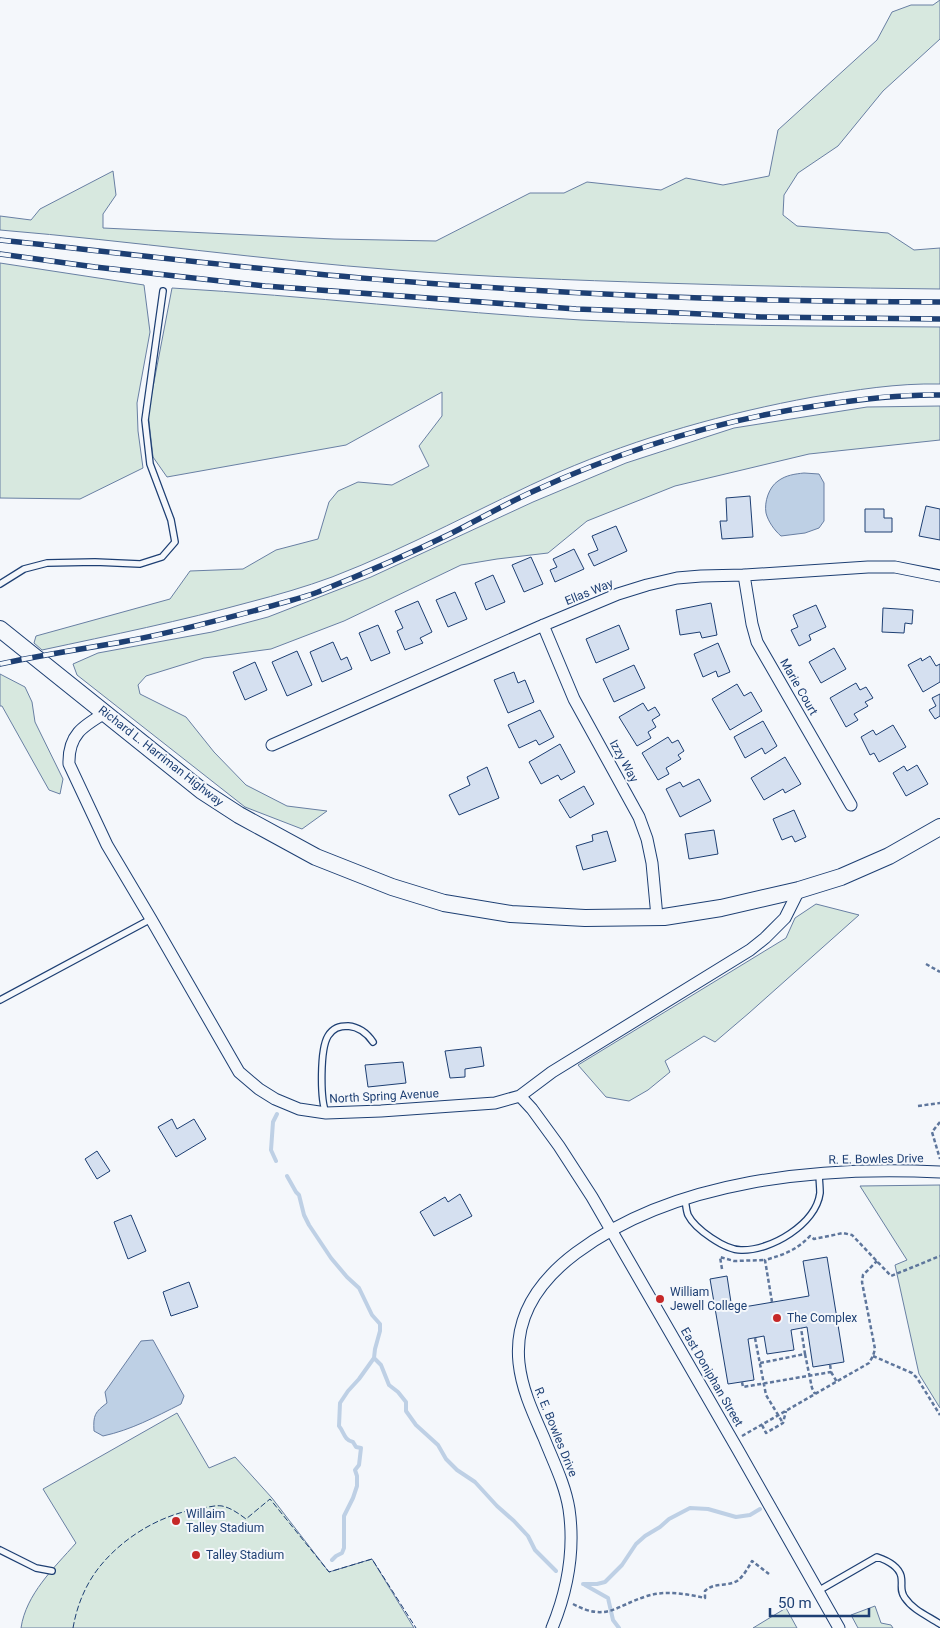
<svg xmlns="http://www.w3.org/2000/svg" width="940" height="1628" font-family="Roboto,sans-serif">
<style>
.green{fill:#d7e8df;stroke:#687fa3}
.water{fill:#bed0e5;stroke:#687fa3}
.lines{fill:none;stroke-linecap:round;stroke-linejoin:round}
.stream{stroke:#bed0e5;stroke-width:4}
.building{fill:#d5e0f0;stroke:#1d3f73}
.lane-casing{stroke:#1d3f73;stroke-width:8}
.street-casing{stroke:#1d3f73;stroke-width:13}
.secondary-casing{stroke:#1d3f73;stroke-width:18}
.path{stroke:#5e769c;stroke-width:2.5;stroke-dasharray:4 2.5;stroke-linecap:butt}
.lane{stroke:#f4f7fb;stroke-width:5.5}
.street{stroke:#f4f7fb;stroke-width:11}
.secondary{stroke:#f4f7fb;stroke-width:16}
.rail-casing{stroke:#1d3f73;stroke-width:5.5}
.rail{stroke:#f4f7fb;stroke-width:4;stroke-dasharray:11;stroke-linecap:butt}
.fence{stroke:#1d3f73;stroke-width:1;stroke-dasharray:6 2.5;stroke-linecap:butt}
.poi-dot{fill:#c62828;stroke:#f4f7fb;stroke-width:2}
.labels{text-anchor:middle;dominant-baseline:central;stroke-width:4;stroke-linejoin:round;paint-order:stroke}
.street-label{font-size:12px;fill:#1d3f73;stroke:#f4f7fb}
.poi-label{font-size:12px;fill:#1d3f73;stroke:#f4f7fb;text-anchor:start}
</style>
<rect width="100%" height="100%" fill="#f4f7fb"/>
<path class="green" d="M940,0V39L883,91L838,146L798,173L784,195L783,215L797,226L888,233L914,250L940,248V289C847,288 754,286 661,283C572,280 484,277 396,270C263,260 132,241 0,230V216L31,220L40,209L113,171L116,195L103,214V228L334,239L436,241L530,193H564L587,182L661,190L686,178L723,185L769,176L778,130L877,40L892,12L911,5H933Z
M0,263L144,285L150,332L137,403L138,431L143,468L80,499L0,498Z
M172,288C309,296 444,312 581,320C700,326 820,326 940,327V384C897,383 855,390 813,397C726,413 640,437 559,472C483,506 410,547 332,577C305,587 277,595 250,602C181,621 112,635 42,650L34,643L36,636L170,599L190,571L243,569L276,550L318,539L329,502L338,491L358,482L392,485L429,466L419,446L442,416V392L346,445L167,477L153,457L148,413Z
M940,406V440L809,454L675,486L587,521L548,553L497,559L461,565L344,621L271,649L204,658L146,676L138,685L140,694L186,717L214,752L246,785L287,806L327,811L302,829L245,807L77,675L73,664L98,653L212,632L268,617L371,577L533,502L626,463L734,428L867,407Z
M0,674L25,687L32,702L35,722L63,779L60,794L49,790L2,706H0Z
M816,904L859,915L749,1013L715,1042L704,1036L665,1061L670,1072L648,1090L629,1101L606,1097L578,1065L786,938L795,918Z
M940,1185V1408L919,1374L895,1265L907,1260L860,1186Z
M177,1413L209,1468L235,1457L272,1498L329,1572L372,1559L414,1628H21C26,1594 54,1568 76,1543L43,1489Z
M875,1606L881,1623L891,1625L893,1628H858L851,1615Z
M786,1608L797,1628H753Z"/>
<path class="water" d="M804,473L819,474L824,483V521L819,528L805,533L781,536C774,530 768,521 766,513C764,502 769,487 778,481C786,475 795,474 804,473Z
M153,1340L184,1396L181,1404C155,1417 131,1430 103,1436L94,1431C93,1415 95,1412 107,1403L105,1392L141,1341Z"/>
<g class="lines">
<path class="stream" d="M276,1161L271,1150L273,1122L277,1114
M287,1176L296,1192L299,1195L304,1215L309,1225L331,1258L347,1277L359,1288L372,1315L380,1324V1331L375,1349L374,1358L359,1379L348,1391L340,1403L339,1426C344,1432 344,1440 353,1442L356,1447L361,1448L359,1465L355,1470L357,1476V1486L353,1498L344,1516V1548L342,1553L336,1556L332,1560
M374,1358L381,1365L389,1385L398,1392L406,1402V1411L416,1425L438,1445L446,1459L457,1470L475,1482L497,1506L514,1521L528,1536L535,1550L556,1571
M583,1584H597L605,1582L622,1565L636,1544L645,1536L660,1527L669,1519L690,1508L708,1509L736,1517L750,1515L760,1509
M585,1585L608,1598L613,1620L619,1628"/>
</g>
<path class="building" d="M750,496L753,537L722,539L720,521H727L726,498Z
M926,506L940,509V540L919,536Z
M865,509H884V518H892V532H865Z
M616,526L627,551L594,566L588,554L598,550L592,536Z
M574,549L584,569L555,582L550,570L557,567L553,559Z
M531,557L543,584L524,592L512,565Z
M493,575L505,602L486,610L475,583Z
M455,592L467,619L448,627L436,600Z
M418,601L432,632L420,638L423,643L405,650L397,631L403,628L395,611Z
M711,603L717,635L702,638L700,632L680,635L676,610Z
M816,605L826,627L809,635L811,640L799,646L791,630L798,627L793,615Z
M883,608L913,610L912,624L905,623L904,633L882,632Z
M378,625L390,653L371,661L359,633Z
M619,625L629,649L596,663L586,639Z
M333,642L341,660L347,657L352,669L322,682L310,652Z
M718,643L730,672L718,677L716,671L703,677L694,654Z
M834,648L846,669L821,683L809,662Z
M297,651L312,685L287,696L272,662Z
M930,656L936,666L940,664V682L923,692L908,665L921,658L922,661Z
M255,662L267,690L245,700L233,672Z
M634,665L645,688L614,702L603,679Z
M514,672L518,683L525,680L534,702L508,713L494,680Z
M856,683L860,690L866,687L873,698L865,702L868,706L854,714L858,720L846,727L830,698Z
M737,684L744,696L751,692L762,711L730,730L712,699Z
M940,694V716L935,719L929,710L936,706L932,698Z
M643,703L648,711L655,707L660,715L652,720L656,727L648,732L651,738L637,746L619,717Z
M540,710L554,737L539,745L536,740L519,748L508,725Z
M763,721L777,746L765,754L762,748L745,758L734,737Z
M893,725L906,747L879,762L874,753L870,755L861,737L873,730L876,735Z
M668,737L672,743L678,740L684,751L678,755L681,759L666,768L669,774L658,780L642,753Z
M560,744L575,772L561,780L558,775L541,784L529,762Z
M785,757L801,784L785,793L783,789L764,800L751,778Z
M917,765L928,784L906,796L893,773L904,766L907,771Z
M487,767L499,798L459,815L449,795L470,785L467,777Z
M699,779L711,801L680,817L666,789L680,782L683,787Z
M584,786L594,804L570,818L559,800Z
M794,810L806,837L795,842L792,836L782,840L773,819Z
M714,830L718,854L689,859L685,834Z
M607,831L616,861L583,870L576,846L593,841L592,835Z
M481,1047L484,1066L465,1069V1077L450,1078L445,1051Z
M403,1062L406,1083L368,1087L365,1065Z
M172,1119L177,1129L194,1119L206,1139L176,1157L158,1127Z
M97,1151L110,1171L97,1179L85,1159Z
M460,1194L472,1216L434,1236L420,1212L445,1197L448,1202Z
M131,1215L146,1251L128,1259L114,1222Z
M827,1257L844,1362L813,1367L807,1327L791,1330L794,1350L767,1354L764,1336L748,1339L754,1380L728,1384L710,1279L727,1276L732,1309L809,1296L803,1261Z
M189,1282L198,1307L171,1316L163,1292Z"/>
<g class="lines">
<g class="lane-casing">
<path id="lane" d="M0,584L24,569L47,563L95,562L140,564L162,557L175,542L171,520L150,464L145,420L163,291
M0,1000L151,919
M326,1113C320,1099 320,1049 328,1036C333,1028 339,1026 348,1026C359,1027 367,1033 373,1042
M685,1200C686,1204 686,1210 688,1215C695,1229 725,1250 741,1250C771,1251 816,1224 820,1193C820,1186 819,1179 819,1173
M0,1550L36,1568L52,1571
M818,1591L877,1557C886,1560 898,1565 901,1576C903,1585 899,1590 905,1598C913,1610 928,1616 940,1624"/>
</g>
<g class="street-casing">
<path id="street" d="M744,575L752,624L757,642L851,805
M543,625L574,699L639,817L647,839L652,863L657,917
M105,713C83,726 68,735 69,764L107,845L151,919L239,1072L259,1089L275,1099L299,1109L326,1113L381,1111L495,1103L520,1096L552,1072L750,950L765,938L785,918L799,890
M272,745L539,627L618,594L647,585L677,578L701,576L745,575L868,567H895L940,576
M520,1096L532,1109L559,1146L592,1197L738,1450L839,1628
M552,1628C568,1589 575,1550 569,1509C565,1484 553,1461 544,1438C533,1413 522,1390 519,1363C514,1316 540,1280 576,1253C675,1179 821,1166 940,1172"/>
</g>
<g class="secondary-casing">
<path id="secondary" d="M0,629L202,791L239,815L316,857L392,887L444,903L511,914L585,918L664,917L721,908L799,890L841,877L889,856L940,827"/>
</g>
<path class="path" d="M926,964L940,972
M918,1106L940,1103
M940,1122L932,1132L940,1159
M722,1269L720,1257L734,1261L765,1260
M772,1302L765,1260C783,1255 797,1250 810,1236L814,1239L843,1233L852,1235L891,1276L940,1256
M755,1338L766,1395L783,1423
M805,1354L812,1388L815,1394
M873,1356L912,1373L917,1378L940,1415
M760,1363L805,1354L801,1328
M831,1372L837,1382
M742,1382L743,1387L831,1372L830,1364
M762,1425L766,1433L783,1423L786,1411
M742,1436L869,1363L873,1356L875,1349L862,1282L863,1275L877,1261
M573,1604C607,1622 615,1606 647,1596C665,1590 687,1594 705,1598V1591C714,1582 726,1587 737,1581C743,1577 748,1568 752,1561L769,1574"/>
<use href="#lane" class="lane"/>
<use href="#street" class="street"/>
<use href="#secondary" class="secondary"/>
<g class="rail-casing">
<path id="rail" d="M0,240C129,254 257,270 386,280C571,295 755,302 940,302
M0,254L95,267L265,286L576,309L661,312L761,317L940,319
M0,664C41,655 81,649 122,642C167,634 212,622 257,610C277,604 299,599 318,592C363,574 407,555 450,534C478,520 505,504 534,491C625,449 723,419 822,405C861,399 900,394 940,395"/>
</g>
<use href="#rail" class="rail"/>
<path class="fence" d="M73,1628C77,1605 86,1583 101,1565C126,1535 164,1513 203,1508C209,1507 216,1505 222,1506C231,1508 238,1513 246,1519L270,1499L329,1572L372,1559L416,1628"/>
</g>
<g class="poi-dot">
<circle cx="660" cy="1299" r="5"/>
<circle cx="777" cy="1318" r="5"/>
<circle cx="176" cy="1521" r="5"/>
<circle cx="196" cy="1555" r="5"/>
</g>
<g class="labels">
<g class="street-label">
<text transform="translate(589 592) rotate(-22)">Ellas Way</text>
<text transform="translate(799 687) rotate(60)">Marie Court</text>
<text transform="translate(161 756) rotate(38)">Richard L. Harriman Highway</text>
<text transform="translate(624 761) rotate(61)">Izzy Way</text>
<text transform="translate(384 1096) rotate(-3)">North Spring Avenue</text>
<text transform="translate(876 1159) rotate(-1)">R. E. Bowles Drive</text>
<text transform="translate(712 1377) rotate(60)">East Doniphan Street</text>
<text transform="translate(556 1432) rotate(68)">R. E. Bowles Drive</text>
</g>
<g class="poi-label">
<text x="670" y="1292">William<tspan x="670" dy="14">Jewell College</tspan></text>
<text x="787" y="1318">The Complex</text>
<text x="186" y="1514">Willaim<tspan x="186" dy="14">Talley Stadium</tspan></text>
<text x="206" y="1555">Talley Stadium</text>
</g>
</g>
<path d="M770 1608v8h99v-8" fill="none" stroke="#1d3f73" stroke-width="2.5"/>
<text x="778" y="1608" font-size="15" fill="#1d3f73" stroke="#f4f7fb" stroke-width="4" paint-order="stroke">50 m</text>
</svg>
